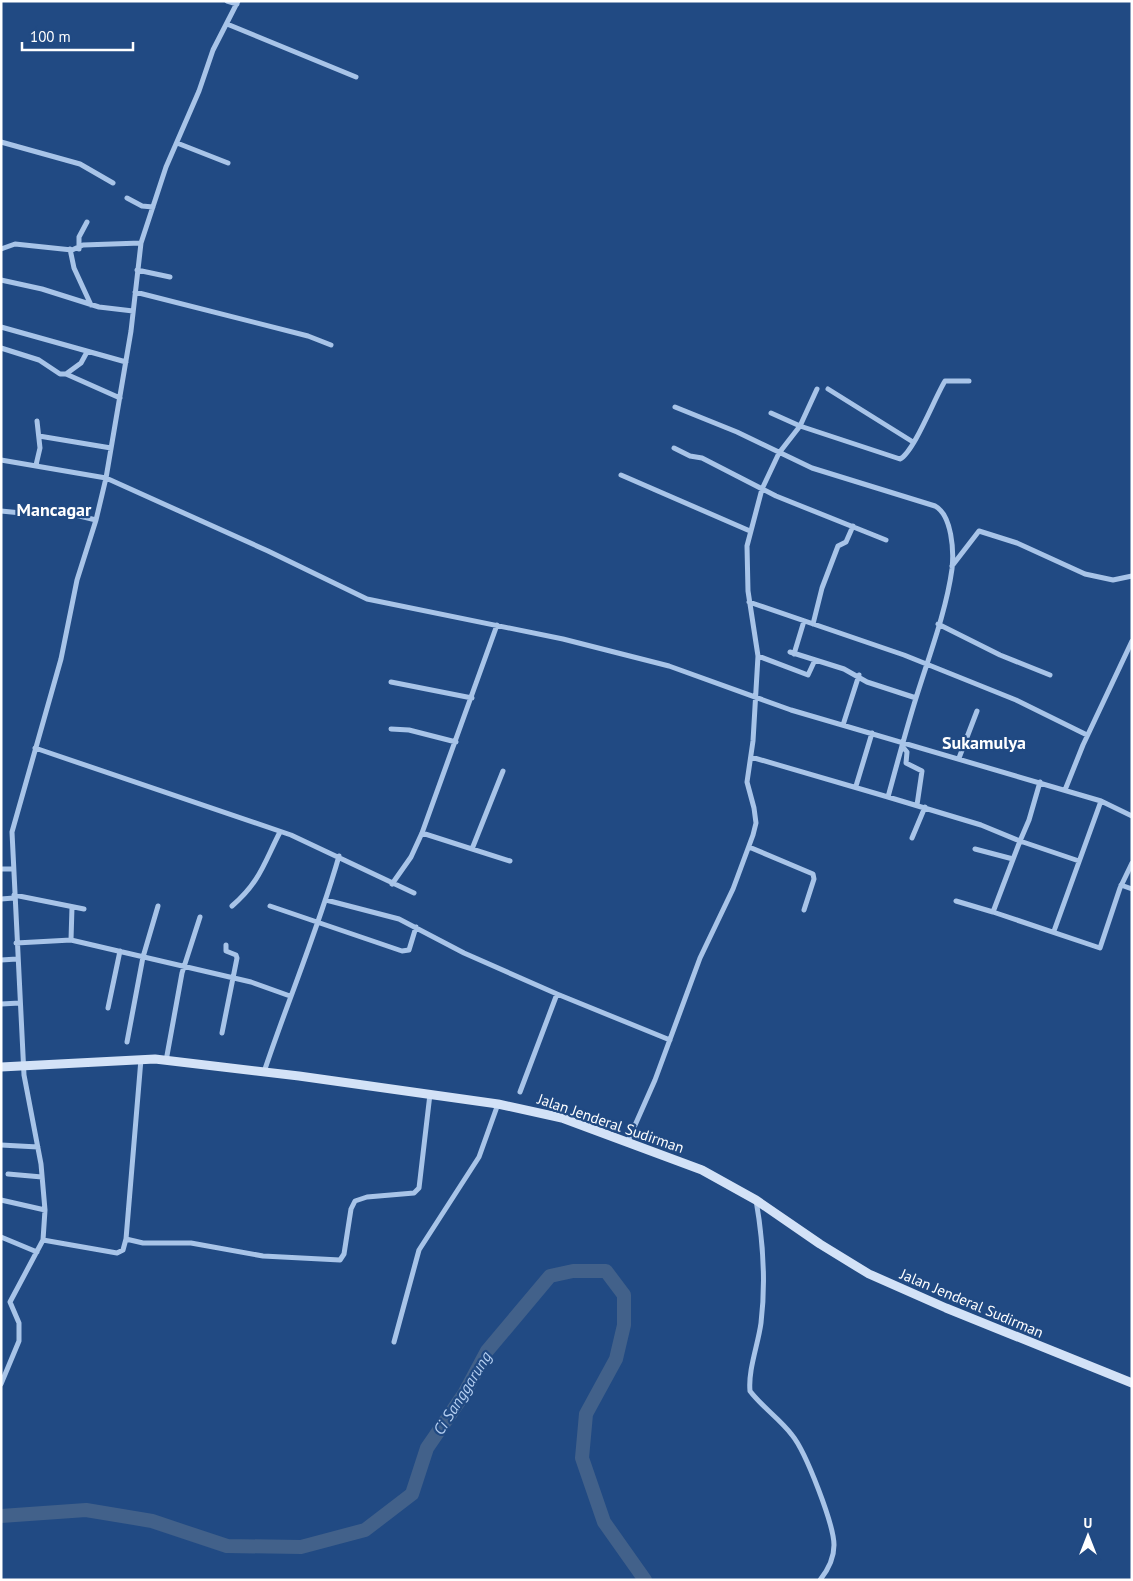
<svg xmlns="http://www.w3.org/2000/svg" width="1133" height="1581" font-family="'PT Sans',sans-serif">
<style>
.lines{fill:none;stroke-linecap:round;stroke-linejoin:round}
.river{stroke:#42618a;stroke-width:14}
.minor{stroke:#a8c4e8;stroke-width:5}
.secondary{stroke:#d3e2f7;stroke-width:9}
.labels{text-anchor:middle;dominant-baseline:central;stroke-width:4.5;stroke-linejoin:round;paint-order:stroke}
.street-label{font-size:15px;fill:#fff;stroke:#214a83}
.water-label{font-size:16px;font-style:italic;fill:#b4cef0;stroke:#214a83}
.quarter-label{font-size:18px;font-weight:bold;fill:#fff;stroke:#214a83}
</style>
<rect width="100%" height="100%" fill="#214a83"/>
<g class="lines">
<path class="river" d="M1,1516L86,1510L152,1521L227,1546L301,1547L365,1530L412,1494L427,1448L464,1394L487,1351L550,1276L573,1271H606L624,1295V1325L616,1359L586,1414L582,1458L604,1522L645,1580"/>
<path class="minor" d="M227,1L237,4
M227,24L356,77
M1,142L80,164L113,183
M177,143L228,163
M127,198L142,206L153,207
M1,249L15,244L72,250L83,245L141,243
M70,249L74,268L91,305
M79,249V237L87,222
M137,270L170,277
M1,280L42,289L99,307L133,311
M135,292L308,336L331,345
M1,327L126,362
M1,348L39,360L60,374H66L120,398
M66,374L81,363L87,352
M828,389L913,442
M675,407L737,432L812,468L935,506C952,515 954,551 952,569C946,612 929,656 916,698C906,730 897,764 888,797L751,757
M771,413L800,426L817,389
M39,436L111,448
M674,448L690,456L702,458L776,496L886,540
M1,460L106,478L268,551L367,599L563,639L669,666L791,710L1101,801L1132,816
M36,465L40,448L37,421
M621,475L750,531
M1,511L42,515L67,513L96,520
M952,566L979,531L1017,543L1085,574L1113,580L1132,576
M749,602L904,655L1016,700L1087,735
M813,624L822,588L838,546L846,542L853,526
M938,624L1000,655L1050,675
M790,652L844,669L867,682L916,698
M794,654L804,621
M758,656L808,675L815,660
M391,682L472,698
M843,725L859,675
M391,729L409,730L456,742
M902,746L907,752L906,763L922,771L917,805
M35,748L291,835L414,893
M959,758L977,711
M856,786L872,733
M1065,790L1083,745L1132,641
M888,797L981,825L1020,841L1029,820L1040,782
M422,833L510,861
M912,838L925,807
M749,847L813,874L814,879L804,910
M472,849L503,771
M975,849L1013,859
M1079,861L1020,841L993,912L1100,948L1120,888L1132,863
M1,869H13
M392,884L411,857L422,833L497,625
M1121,885L1132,889
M14,895L84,909
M1,899L14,898
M326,900L399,919L464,953L557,994
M956,901L993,912
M232,906C260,882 264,863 280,832
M270,906L402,951L409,950L416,927
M1054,931L1101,801
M71,940L72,907
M16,943L71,940L251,982L290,996
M1,960L17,959
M1,1004L20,1003
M108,1008L120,951
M222,1033L237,958L236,955L226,951V945
M127,1042L143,957L158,906
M166,1061L182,973L200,917
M264,1072C288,1000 318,930 339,856
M520,1092L557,994L670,1040
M628,1141L655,1080L700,958L733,889L753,835L756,823L754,808L747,782L753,741L758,656L748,591L747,546L762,489L779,453L800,426L900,459C914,452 935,397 945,381H969
M1,1145L38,1147
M8,1174L42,1177
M1,1200L45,1210
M756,1200C763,1240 766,1282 761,1323C758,1345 748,1370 750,1391C762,1407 780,1419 792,1435C806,1452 834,1525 834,1545C834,1558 828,1570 820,1580
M1,1237L37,1252
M126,1239L143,1243H191L263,1256L340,1260L344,1254L351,1209L355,1201L367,1197L414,1193L419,1188L430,1094
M43,1240L117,1253L123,1250L126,1239L141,1059
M394,1342L419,1250L479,1157L498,1104
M1,1384L19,1341V1323L10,1302L43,1240L45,1210L41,1164L24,1075L12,832L61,659L77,580L96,520L106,478L131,331L141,243L166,167L199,91L213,50L238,1"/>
<path class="secondary" d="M1,1067L155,1059L299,1076L498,1104L562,1118L702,1170L756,1200L820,1244L869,1274L946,1308L1132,1383"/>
</g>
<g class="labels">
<g class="street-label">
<text transform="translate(611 1123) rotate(19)">Jalan Jenderal Sudirman</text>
<text transform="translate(972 1303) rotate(23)">Jalan Jenderal Sudirman</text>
</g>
<g class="water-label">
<text transform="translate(462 1393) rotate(-58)">Ci Sanggarung</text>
</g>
<g class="quarter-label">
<text x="54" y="509">Mancagar</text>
<text x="984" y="742">Sukamulya</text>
</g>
</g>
<rect width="1133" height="1581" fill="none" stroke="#ffffff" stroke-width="5"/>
<g transform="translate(1088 1536)" stroke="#214a83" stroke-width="4" paint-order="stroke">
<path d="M0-4L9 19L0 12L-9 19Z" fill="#ffffff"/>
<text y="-8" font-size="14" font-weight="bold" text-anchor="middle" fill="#ffffff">U</text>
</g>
<path d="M22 42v8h111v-8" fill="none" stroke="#ffffff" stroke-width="2.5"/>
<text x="30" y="42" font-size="15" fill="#ffffff" stroke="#214a83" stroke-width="4" paint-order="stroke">100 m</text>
</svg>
